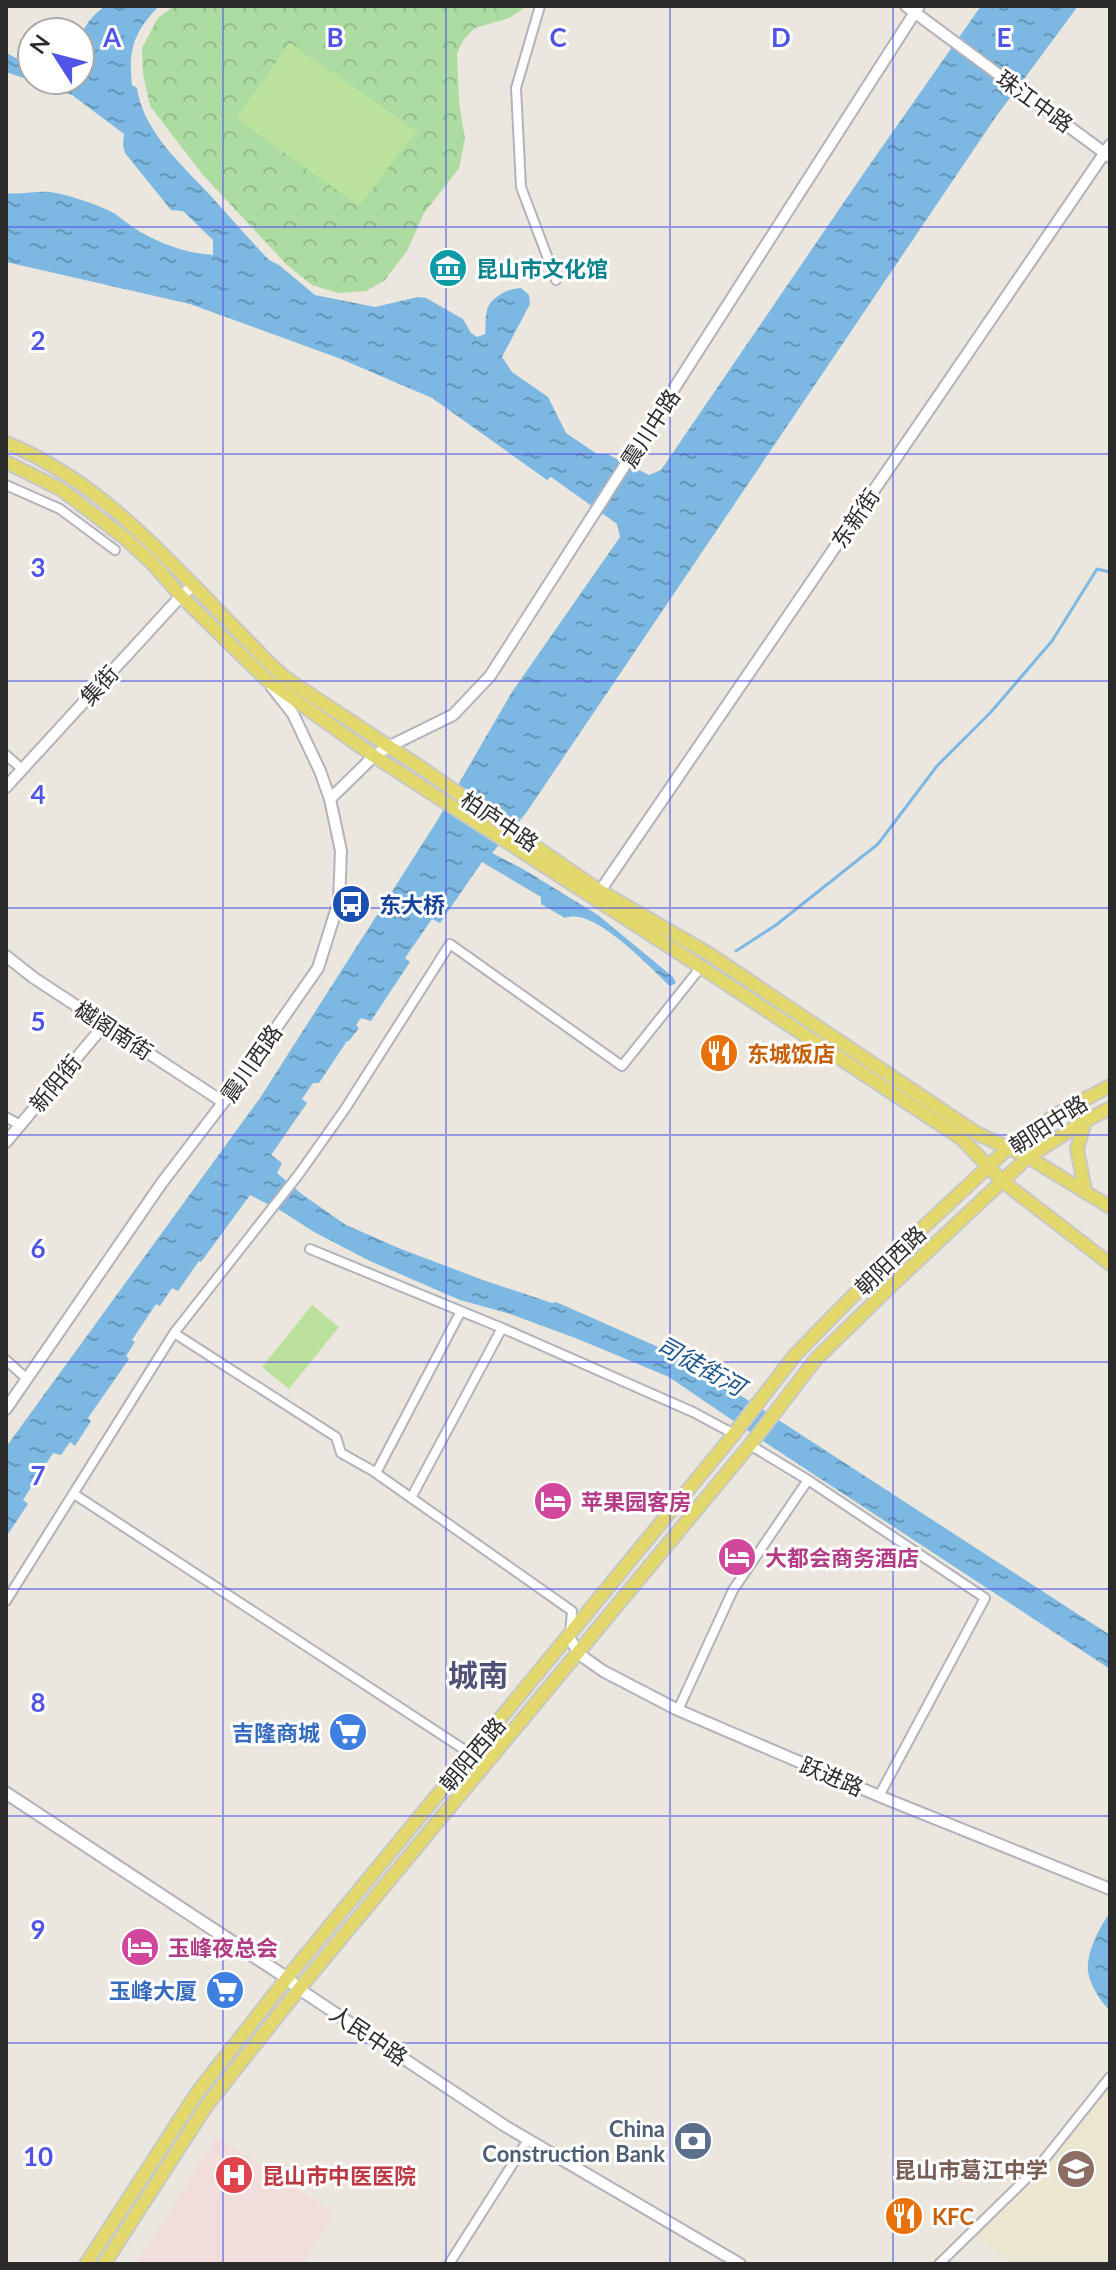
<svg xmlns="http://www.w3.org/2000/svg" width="1116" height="2270" font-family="Lato,'Noto Sans SC',sans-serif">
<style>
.education{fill:#ebe6cf}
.medical{fill:#f1dedc}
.park{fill:url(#park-crowns)}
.pitch{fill:#bbe29d}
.water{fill:url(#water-ripples)}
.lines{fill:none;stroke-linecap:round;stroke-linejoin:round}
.stream{stroke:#7cb8e2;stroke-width:3}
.minor-casing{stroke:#b2b2bd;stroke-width:12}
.tertiary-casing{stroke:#b2b2bd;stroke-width:14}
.secondary-casing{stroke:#b2b2bd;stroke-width:15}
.primary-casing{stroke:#c8c8c8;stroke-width:16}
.minor{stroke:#fff;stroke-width:8}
.tertiary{stroke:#fff;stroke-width:10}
.secondary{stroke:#fff;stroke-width:11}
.primary{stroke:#e2d86c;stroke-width:12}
.grid{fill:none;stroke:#5055e7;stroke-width:2;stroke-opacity:0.55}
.labels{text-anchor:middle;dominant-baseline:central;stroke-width:6;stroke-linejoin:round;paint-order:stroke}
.street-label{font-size:22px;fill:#2b2b2b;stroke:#fff}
.culture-label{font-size:22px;font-weight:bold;fill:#0d838f;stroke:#fff;text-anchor:start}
.transit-label{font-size:22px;font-weight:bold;fill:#164399;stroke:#fff;text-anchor:start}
.food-label{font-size:22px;font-weight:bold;fill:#c56008;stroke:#fff;text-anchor:start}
.hotel-label{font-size:22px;font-weight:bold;fill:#b23c85;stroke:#fff;text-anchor:start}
.shop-label{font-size:22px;font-weight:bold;fill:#366cbe;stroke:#fff;text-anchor:end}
.service-label{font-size:22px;font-weight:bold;fill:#4e5e75;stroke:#fff;text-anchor:end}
.education-label{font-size:22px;font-weight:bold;fill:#785e54;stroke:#fff;text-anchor:end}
.health-label{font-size:22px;font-weight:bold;fill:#be3a42;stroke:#fff;text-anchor:start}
.water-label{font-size:24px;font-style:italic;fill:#1c558d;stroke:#fff}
.district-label{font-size:30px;font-weight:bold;fill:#505176;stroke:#fff}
.grid-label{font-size:26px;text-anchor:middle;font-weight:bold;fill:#5055e7;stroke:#fff;stroke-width:6;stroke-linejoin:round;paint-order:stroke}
</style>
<defs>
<pattern id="park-crowns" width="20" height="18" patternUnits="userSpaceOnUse" patternTransform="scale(2)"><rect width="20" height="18" fill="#acdca1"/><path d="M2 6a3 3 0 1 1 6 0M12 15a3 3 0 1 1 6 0" fill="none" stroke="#94bd8b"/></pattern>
<pattern id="water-ripples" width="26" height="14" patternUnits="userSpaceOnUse" patternTransform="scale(2)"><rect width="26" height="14" fill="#7cb8e2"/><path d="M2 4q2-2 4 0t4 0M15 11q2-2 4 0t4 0" fill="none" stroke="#6696b7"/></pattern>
</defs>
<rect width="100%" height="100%" fill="#ebe7de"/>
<path class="education" d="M1110,2081V2264H1017L975,2236L1052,2158Z"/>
<path class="medical" d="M217,2137L335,2213L302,2264H135Z"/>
<path class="park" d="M174,6H527L509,18L475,28L464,39L457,53L459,102L465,139L459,168L424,213L407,251L384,281L366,291L338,293L312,285L287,265L203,175L150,106L143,74L142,48L158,18Z"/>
<path class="pitch" d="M290,43L417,131L359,206L236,118Z
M312,1305L339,1327L289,1389L262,1367Z"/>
<path class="water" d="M105,6H159C134,32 128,49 132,85L137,88C143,131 182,165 210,195C230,217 249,239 269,260L279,265L315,295L375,307L418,297L426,298L463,319L471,333L477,337L485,334C486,326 485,314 488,307C493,296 510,288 521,288L529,295L530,304L502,357L512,372L548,397L566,433L597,454H607L649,475L661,470L868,167L981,6H1078L995,118L526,813L492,853L523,869L598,915L673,977L676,983L670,986C649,967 594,906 565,918L541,904V897L482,862L440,923L432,919L405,958L410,962L371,1021L361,1018L356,1025L359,1028L349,1041H347L319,1083H313L302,1099L307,1103L271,1155L282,1163L277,1173L303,1195L346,1225L401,1249L483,1280L552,1303L556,1302L665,1350L709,1375L1110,1635V1669L763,1441L669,1377L578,1339L507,1313L460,1300L370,1261L314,1232L283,1212L250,1195L201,1262L199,1261L178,1291L172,1288L160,1306L156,1304L132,1340L135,1342L126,1356L129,1359L88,1418L91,1421L75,1446L70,1442L61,1455L53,1453L23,1500L28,1504L6,1537V1447L260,1098L437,821L512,692L620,537L617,524L551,477L547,480L432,398L341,359L190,304L6,262V193C21,195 36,191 50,192C70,195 92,203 110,211C118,215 124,221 131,226C155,242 184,253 213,255V240L183,211L171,210L125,153L123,145L124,134L72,95L6,72V53L32,66V80H80C80,44 74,30 105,6Z
M1110,1913V2011C1101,2002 1090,1985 1088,1972C1086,1954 1099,1927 1110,1913Z"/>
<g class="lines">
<path class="stream" d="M736,951L776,925L878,844L937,766L991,712L1052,641L1097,569L1110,572"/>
<g class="minor-casing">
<path id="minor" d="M540,6L516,88L521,187L556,280
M6,485L60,509L115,550
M6,755L22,769
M6,1117L20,1125
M310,1249L502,1328
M174,1333L336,1437L341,1453L373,1471L572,1611L570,1634
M6,1360L27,1379
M750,1445L808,1480L985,1598L879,1796
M376,1473L461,1311
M74,1494L471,1754
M411,1498L502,1328L693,1412L734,1434
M6,1601L174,1333L299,1174L345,1109L450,944L622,1066L701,967
M678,1710L733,1590L808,1480
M449,2264L528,2140
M939,2264L1039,2166L1110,2077"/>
</g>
<g class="tertiary-casing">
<path id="tertiary" d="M906,6L1110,157
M6,787L181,596L194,585
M330,799L374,756L388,747L453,715L490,676L919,6
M600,891L1110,145
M6,956L34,978L223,1102
M6,1142L105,1024
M6,1409L161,1184L232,1091L318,968L339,901L341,851L330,799L320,771L293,714L271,686
M569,1637L579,1654L603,1671L678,1710L879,1796L1110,1889
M299,1989L505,2126L740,2264"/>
</g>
<g class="secondary-casing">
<path id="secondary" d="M6,1793L287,1978L299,1989"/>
</g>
<g class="primary-casing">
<path id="primary" d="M6,443C85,474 146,536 204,596C224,617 244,637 264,658L283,676L308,693L420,767L600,891L709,954L976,1133L1028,1157L1110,1207
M6,462L62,490L126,539L153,564L181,596L267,680L374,756L701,967L961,1138L1002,1181L1110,1264
M1085,1121L1077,1149L1085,1190
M86,2264L197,2093L287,1978L734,1434L795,1355L887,1261L989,1166L1008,1148L1057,1114L1110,1086
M104,2264L207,2105L299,1989L750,1445L816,1359L895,1282L1028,1157L1085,1121L1110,1108"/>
</g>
<use href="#minor" class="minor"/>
<use href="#tertiary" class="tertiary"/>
<use href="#secondary" class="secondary"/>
<use href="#primary" class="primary"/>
</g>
<path class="grid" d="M223,6V2264M446,6V2264M670,6V2264M893,6V2264M6,227H1110M6,454H1110M6,681H1110M6,908H1110M6,1135H1110M6,1362H1110M6,1589H1110M6,1816H1110M6,2043H1110"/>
<defs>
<g id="museum-disc" transform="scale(2)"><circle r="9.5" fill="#0f9aa8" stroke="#fff"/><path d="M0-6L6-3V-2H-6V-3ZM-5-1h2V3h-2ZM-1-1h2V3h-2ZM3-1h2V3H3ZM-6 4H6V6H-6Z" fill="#fff"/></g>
<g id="bus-disc" transform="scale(2)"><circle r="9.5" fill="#1a4fb4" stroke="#fff"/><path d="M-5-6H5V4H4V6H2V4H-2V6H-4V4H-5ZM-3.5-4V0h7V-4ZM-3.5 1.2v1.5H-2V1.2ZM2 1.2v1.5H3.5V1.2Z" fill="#fff"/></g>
<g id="restaurant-disc" transform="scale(2)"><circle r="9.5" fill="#e8710a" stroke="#fff"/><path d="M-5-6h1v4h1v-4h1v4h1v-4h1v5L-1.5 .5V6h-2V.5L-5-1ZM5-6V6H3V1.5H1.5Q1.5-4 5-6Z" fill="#fff"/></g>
<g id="hotel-disc" transform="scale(2)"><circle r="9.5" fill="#d1479c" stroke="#fff"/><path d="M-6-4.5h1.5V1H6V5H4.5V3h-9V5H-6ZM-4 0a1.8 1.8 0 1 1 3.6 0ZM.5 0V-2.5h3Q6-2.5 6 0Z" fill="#fff"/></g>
<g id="supermarket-disc" transform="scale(2)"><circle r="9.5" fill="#3f7fe0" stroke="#fff"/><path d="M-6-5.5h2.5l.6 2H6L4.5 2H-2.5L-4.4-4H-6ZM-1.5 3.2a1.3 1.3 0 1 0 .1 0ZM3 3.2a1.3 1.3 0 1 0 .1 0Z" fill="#fff"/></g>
<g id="bank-disc" transform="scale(2)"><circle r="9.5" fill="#5c6f8a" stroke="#fff"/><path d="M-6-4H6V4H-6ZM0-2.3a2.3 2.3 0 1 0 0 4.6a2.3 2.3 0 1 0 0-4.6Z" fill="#fff"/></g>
<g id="school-disc" transform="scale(2)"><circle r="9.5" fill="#8d6e63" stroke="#fff"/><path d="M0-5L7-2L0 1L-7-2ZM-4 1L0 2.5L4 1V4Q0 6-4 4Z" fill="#fff"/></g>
<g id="hospital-disc" transform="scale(2)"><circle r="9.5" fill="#e0444e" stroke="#fff"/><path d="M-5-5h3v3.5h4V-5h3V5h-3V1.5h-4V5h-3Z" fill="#fff"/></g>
</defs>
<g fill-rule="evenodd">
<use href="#museum-disc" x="448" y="268"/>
<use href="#bus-disc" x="351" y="904"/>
<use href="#restaurant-disc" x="719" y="1053"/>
<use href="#hotel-disc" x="553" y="1501"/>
<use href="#hotel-disc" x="737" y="1557"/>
<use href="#supermarket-disc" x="348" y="1732"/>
<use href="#hotel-disc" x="140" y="1947"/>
<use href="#supermarket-disc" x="225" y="1990"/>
<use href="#bank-disc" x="693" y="2141"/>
<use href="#school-disc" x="1076" y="2169"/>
<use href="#hospital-disc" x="234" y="2175"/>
<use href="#restaurant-disc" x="904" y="2216"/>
</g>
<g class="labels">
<g class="street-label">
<text transform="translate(1035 101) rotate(36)">珠江中路</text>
<text transform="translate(650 428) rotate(-57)">震川中路</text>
<text transform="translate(855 518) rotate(-56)">东新街</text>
<text transform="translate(99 685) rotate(-48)">集街</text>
<text transform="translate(500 821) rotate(34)">柏庐中路</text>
<text transform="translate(114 1030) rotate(33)">樾阁南街</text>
<text transform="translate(251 1063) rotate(-55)">震川西路</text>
<text transform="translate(55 1083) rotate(-50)">新阳街</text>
<text transform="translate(1048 1124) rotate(-33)">朝阳中路</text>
<text transform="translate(890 1260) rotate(-44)">朝阳西路</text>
<text transform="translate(472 1754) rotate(-50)">朝阳西路</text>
<text transform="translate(832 1776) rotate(23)">跃进路</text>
<text transform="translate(369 2035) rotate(34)">人民中路</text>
</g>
<g class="culture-label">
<text x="476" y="268">昆山市文化馆</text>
</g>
<g class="transit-label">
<text x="379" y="904">东大桥</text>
</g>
<g class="food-label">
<text x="747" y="1053">东城饭店</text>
<text x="932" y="2216">KFC</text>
</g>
<g class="hotel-label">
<text x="581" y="1501">苹果园客房</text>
<text x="765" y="1557">大都会商务酒店</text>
<text x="168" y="1947">玉峰夜总会</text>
</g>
<g class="shop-label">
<text x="320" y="1732">吉隆商城</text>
<text x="197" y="1990">玉峰大厦</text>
</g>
<g class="service-label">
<text x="665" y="2128">China<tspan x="665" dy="25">Construction Bank</tspan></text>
</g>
<g class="education-label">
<text x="1048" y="2169">昆山市葛江中学</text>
</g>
<g class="health-label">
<text x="262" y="2175">昆山市中医医院</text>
</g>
<g class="water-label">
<text transform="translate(701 1365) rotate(29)">司徒街河</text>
</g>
<g class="district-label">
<text x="478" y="1674">城南</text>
</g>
</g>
<g class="grid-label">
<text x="112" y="47">A</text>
<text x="335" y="47">B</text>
<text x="558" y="47">C</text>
<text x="781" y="47">D</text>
<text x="1004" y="47">E</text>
<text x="38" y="350">2</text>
<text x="38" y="577">3</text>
<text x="38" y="804">4</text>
<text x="38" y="1031">5</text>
<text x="38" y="1258">6</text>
<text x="38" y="1485">7</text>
<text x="38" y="1712">8</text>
<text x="38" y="1939">9</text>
<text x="38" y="2166">10</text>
</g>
<rect width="1116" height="2270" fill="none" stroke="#2b2b2b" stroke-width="16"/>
<g transform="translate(56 56) rotate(306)"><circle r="38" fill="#ffffff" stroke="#aaaaaa" stroke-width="2"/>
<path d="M0-6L14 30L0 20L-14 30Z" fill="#5055e7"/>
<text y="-12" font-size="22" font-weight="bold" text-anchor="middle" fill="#2b2b2b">N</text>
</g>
</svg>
